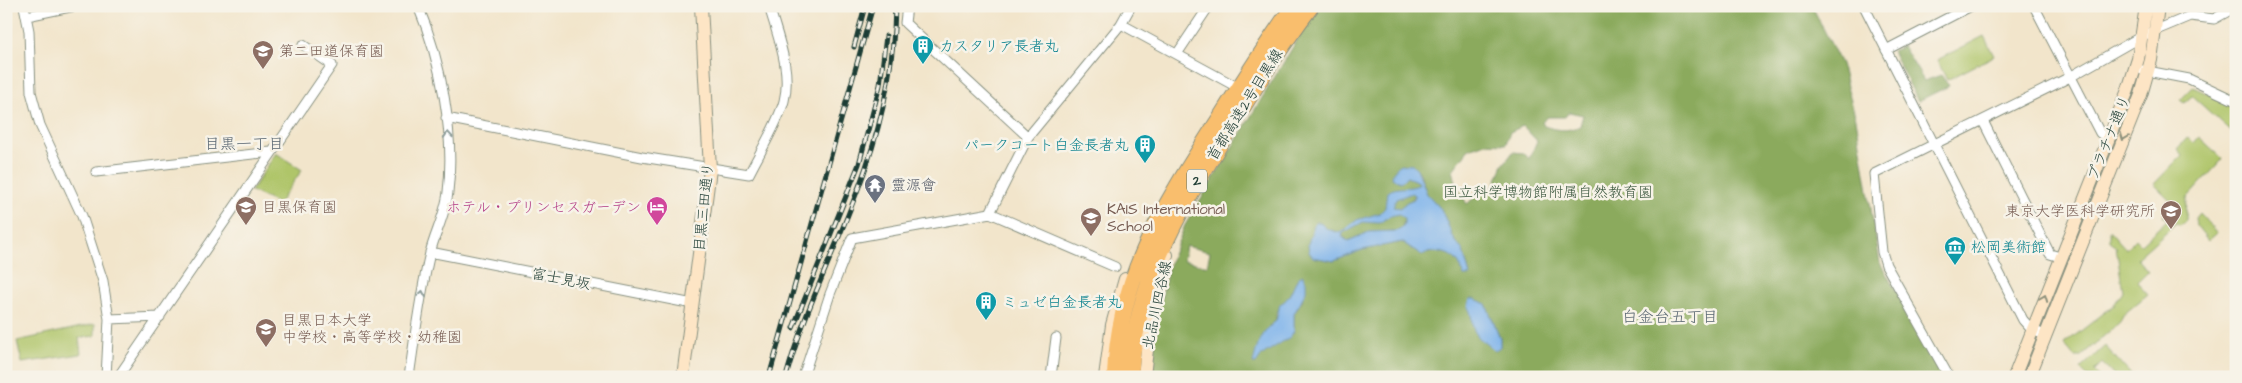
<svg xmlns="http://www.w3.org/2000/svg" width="2242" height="383" font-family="'Architects Daughter','Klee One',sans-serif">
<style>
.green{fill:#afc569;stroke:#67814e}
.forest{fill:#8baa5d;stroke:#557448;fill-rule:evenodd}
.water{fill:#7db2eb;stroke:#4e7890;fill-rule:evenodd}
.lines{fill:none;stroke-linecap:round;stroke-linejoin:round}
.street-casing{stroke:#889180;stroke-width:11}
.secondary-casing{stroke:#889180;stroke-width:14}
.highway-casing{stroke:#889180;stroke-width:18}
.street{stroke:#fff;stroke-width:9}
.secondary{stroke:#fde5c5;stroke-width:12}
.highway{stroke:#f9be6d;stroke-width:16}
.rail-casing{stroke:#1f3d34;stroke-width:5}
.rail{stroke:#f7f3e8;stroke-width:3;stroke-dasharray:9;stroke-linecap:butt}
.oneway{stroke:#8f9e9a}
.oneway2{stroke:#8e917c}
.labels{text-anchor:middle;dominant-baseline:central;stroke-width:5;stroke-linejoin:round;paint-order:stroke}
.shield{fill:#f7f3e8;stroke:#60746a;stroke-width:1}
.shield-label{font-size:14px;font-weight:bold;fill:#1f3d34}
.culture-label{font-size:15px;fill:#0d838f;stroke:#f7f3e8;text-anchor:start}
.education-label{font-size:15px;fill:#785e54;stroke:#f7f3e8;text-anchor:start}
.street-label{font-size:15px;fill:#1f3d34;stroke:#f7f3e8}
.worship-label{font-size:15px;fill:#5b616d;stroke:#f7f3e8;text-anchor:start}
.park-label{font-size:15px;fill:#3c583f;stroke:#f7f3e8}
.hotel-label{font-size:15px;fill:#b23c85;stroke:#f7f3e8;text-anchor:end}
.neighbourhood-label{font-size:16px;fill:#5c6974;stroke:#f7f3e8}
</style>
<rect width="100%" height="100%" fill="#f7f3e8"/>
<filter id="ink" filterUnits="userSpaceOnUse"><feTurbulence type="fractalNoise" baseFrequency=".02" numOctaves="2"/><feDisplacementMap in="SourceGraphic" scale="10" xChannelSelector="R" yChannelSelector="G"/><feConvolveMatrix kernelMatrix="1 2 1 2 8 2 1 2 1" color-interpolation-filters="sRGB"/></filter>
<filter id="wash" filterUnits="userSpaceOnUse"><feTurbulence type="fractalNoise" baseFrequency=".0096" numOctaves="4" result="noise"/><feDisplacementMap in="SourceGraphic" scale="20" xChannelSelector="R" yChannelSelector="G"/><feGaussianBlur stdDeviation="1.12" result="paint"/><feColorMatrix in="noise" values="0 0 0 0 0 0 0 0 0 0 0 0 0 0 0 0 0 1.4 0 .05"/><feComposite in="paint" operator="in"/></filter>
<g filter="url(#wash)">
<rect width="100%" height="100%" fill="#f2e5cb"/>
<path class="green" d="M1984,36L1994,56L1947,80L1937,60Z
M2193,87L2236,107V136L2192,96L2184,103L2180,100Z
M2188,137L2194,143L2199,137L2223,159L2187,198L2186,220L2179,225L2176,223L2137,258L2148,271L2137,282L2148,294L2123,315L2120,322L2080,357H2075L2064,344L2113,306L2123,292L2116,246L2109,241V230L2126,249L2136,239L2141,244L2167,220L2163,215L2174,204L2154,184L2182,155L2177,149Z
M276,153L302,170L278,204L251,191Z
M2199,213L2217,233L2208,241L2196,226L2195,218Z
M95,324V336L79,338L81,354L22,363L17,341Z
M2105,346L2133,377H2115L2102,363L2094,371L2100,377H2088L2080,369Z"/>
<path class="forest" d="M1322,6H1812L1841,64L1856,119L1880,263L1946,377H1152L1155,325L1169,265L1185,225L1308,22ZM1569,112L1583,115L1580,126C1568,132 1556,130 1544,126L1542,122L1548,117H1565ZM1523,126L1537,141L1529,159L1524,153L1513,152L1503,165L1494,186L1476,196L1467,204L1457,187L1453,170L1469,149L1485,143L1506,144L1510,132ZM1413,165L1420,173L1427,194L1441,209L1454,239L1463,251L1470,275L1464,276C1462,271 1460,264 1457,260C1449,251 1433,250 1422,255L1402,242L1362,250L1334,261L1313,257V233L1319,222L1327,229L1340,233L1348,241L1369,232L1395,231L1401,229L1419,182L1407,177L1404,180ZM1186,246L1210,252L1207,266L1183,260ZM1297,279L1303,299L1294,314V331L1262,355L1269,326L1276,321V313L1288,299ZM1486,304L1500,338V347L1495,349C1481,341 1472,329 1471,313Z
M1903,46L1924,81L1941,75L1949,86L1918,101L1892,51Z"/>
<path class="water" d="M1400,164L1413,165L1417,169L1427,194L1441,209L1454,239L1463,251L1470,276H1464C1462,271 1460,264 1457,261C1449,251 1433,250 1422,255L1402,242L1362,250L1334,261L1313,257L1309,252L1308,244L1315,222H1319L1327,229L1340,233L1357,220L1380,213L1385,208L1387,192C1399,185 1407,190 1418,185L1419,182L1407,177L1400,182L1392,178L1393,172ZM1412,193L1415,196L1414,199L1407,202L1400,208L1393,207L1396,199ZM1399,214L1404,218V224L1401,229L1395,231L1369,232L1348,241L1342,237L1343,233L1363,222L1379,223L1390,216Z
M1303,275L1306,282V291L1294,314V331L1290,337L1262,355L1256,364H1253C1256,347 1262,331 1276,321L1280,304C1294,298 1292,278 1303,275Z
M1470,299H1475L1486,304L1500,338V347L1495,350C1486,344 1476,338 1473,327C1471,319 1472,314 1468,307Z"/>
</g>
<g filter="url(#ink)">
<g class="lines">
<g class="street-casing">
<path id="street" d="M24,6L29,31L31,92L40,125L82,216L103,281L109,319L106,377
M907,6L905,23L1028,137
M1864,6L2023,320L2032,330L2045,335
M2034,6L2100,133L2109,138
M27,16L75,6
M1121,24L1237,87
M1886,50L1971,6
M1177,54L1209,6
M2142,70L2189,79L2236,101
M446,118L642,157L749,174C759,154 779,121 784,101C792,70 777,35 769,6
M1983,121L2050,254L2060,257
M96,172L271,152
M430,252L693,304
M1115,267L990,213L1028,137L1121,24L1131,6
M109,319L160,317
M118,377L332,65L303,45
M409,377C415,336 420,294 430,253C435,233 446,213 448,192C455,134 441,60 418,6
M803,377L830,294L852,238L990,213
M1051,377L1056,338
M1949,377L1886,265L1882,252L1874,174L2070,77L2142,36L2190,16L2214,19L2236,7"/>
</g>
<g class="secondary-casing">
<path id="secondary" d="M683,377L710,169L701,6
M1105,377L1112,325L1125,279
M1144,377C1148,335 1154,295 1167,255
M2014,377L2128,90L2138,59L2146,6
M2029,377L2141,95L2151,60L2158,6"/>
</g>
<g class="highway-casing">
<path id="highway" d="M1115,377C1118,275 1166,203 1219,120C1243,82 1267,43 1294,6
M1130,377C1136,284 1174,219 1221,142C1249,96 1278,49 1311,6"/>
</g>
<use href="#street" class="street"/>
<use href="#secondary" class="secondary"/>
<use href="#highway" class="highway"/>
<g class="rail-casing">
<path id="rail" d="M854,47L865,6
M793,328L859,164L880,85L886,36
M769,377L873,6
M786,377C806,304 842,238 866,167C884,115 894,61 895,6"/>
</g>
<use href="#rail" class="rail"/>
</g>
<defs><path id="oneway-chevron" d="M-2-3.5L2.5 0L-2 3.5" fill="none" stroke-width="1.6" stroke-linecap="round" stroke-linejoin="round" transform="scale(1.25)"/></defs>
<g class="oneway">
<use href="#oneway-chevron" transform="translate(448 135) rotate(-94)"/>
<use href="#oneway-chevron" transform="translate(422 294) rotate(-81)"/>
</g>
<g class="oneway2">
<use href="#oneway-chevron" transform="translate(2124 137) rotate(111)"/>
<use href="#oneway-chevron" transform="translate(2044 298) rotate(-69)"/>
</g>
</g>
<defs>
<g id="building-pin" transform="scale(1.125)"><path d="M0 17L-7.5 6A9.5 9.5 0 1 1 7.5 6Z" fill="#0f9aa8" stroke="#f7f3e8"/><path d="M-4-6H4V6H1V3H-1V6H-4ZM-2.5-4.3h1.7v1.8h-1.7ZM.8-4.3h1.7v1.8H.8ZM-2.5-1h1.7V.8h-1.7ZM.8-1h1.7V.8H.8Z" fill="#fff"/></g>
<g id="school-pin" transform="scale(1.125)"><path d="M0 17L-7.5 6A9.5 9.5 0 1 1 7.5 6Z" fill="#8d6e63" stroke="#f7f3e8"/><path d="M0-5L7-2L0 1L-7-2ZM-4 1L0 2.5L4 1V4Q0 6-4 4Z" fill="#fff"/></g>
<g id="temple-pin" transform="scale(1.125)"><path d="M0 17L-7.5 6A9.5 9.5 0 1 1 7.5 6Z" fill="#6b7280" stroke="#f7f3e8"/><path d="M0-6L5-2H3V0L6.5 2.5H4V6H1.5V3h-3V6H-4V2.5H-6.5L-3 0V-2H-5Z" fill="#fff"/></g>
<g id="hotel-pin" transform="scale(1.125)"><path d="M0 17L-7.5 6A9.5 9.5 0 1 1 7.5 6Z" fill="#d1479c" stroke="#f7f3e8"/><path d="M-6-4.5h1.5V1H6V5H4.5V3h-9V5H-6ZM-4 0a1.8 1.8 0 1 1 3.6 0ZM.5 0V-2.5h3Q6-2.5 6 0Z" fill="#fff"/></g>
<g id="university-pin" transform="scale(1.125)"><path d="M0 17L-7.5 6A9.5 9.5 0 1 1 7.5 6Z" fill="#8d6e63" stroke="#f7f3e8"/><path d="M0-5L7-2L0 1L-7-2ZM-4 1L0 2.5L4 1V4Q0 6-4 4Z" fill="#fff"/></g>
<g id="museum-pin" transform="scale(1.125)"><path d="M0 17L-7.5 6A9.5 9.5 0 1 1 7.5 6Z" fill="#0f9aa8" stroke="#f7f3e8"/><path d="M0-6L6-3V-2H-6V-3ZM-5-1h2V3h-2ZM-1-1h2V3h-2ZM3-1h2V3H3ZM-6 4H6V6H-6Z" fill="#fff"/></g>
</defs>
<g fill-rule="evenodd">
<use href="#building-pin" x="923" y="46"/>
<use href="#school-pin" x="263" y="51"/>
<use href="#building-pin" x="1145" y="145"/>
<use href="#temple-pin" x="875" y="185"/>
<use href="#school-pin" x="246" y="207"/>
<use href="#hotel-pin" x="657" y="207"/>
<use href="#university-pin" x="2171" y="211"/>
<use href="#school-pin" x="1091" y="218"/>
<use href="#museum-pin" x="1955" y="247"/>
<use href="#building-pin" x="986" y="302"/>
<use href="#school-pin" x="266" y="329"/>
</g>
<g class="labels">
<rect class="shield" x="1187" y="169.5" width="20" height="23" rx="4"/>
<g class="shield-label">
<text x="1197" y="181">2</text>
</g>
<g class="culture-label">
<text x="939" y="46">カスタリア長者丸</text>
<text x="1129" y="145" text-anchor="end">パークコート白金長者丸</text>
<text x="1971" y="247">松岡美術館</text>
<text x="1002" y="302">ミュゼ白金長者丸</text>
</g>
<g class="education-label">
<text x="279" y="51">第二田道保育園</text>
<text x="262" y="207">目黒保育園</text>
<text x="1107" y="209">KAIS International<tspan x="1107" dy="17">School</tspan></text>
<text x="2155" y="211" text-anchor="end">東京大学医科学研究所</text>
<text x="282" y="320">目黒日本大学<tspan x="282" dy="17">中学校・高等学校・幼稚園</tspan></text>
</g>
<g class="street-label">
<text transform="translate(1245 105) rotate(-58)">首都高速2号目黒線</text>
<text transform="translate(2109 138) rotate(-68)">プラチナ通り</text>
<text transform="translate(704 207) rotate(-84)">目黒三田通り</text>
<text transform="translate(561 279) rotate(11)">富士見坂</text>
<text transform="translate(1157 305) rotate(-78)">北品川四谷線</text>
</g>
<g class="worship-label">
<text x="891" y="185">靈源會</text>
</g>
<g class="park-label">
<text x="1548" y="192">国立科学博物館附属自然教育園</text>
</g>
<g class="hotel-label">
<text x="641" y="207">ホテル・プリンセスガーデン</text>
</g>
<g class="neighbourhood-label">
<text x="244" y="144">目黒一丁目</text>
<text x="1670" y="317">白金台五丁目</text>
</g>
</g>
<rect width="2242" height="383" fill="none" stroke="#f7f3e8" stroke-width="25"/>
</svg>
